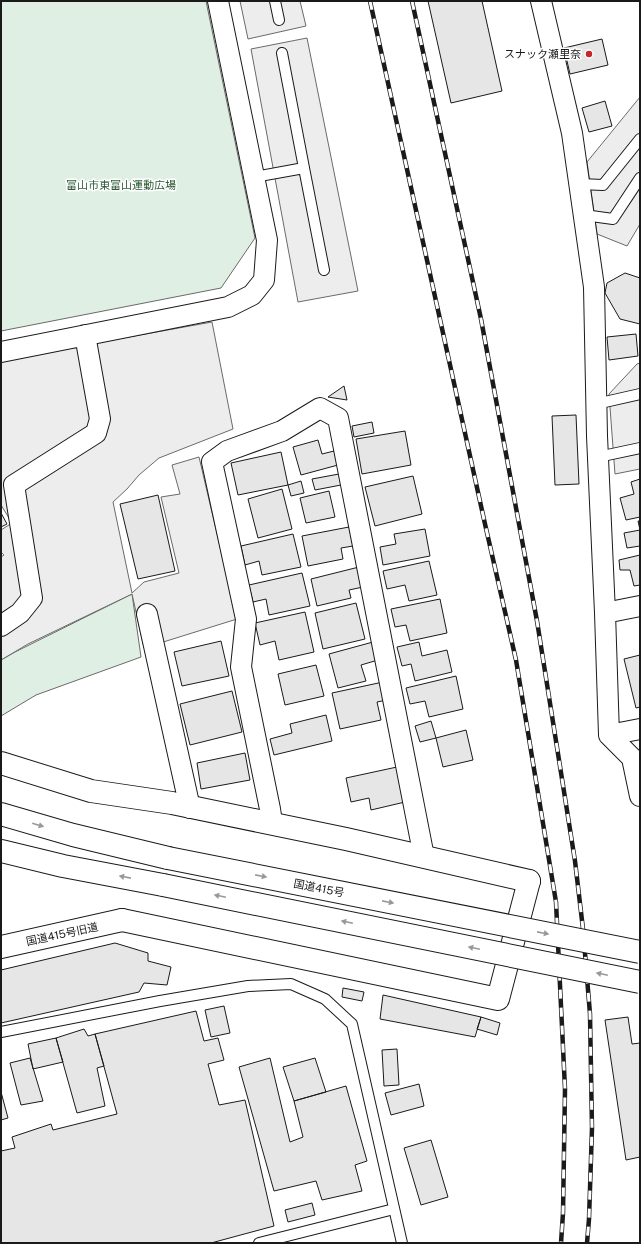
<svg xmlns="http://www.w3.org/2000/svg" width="641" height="1244" font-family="'Public Sans','Noto Sans JP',sans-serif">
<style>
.green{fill:#e0efe3;stroke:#6a6a6a}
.parking{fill:#ededed;stroke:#6a6a6a}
.building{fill:#e6e6e6;stroke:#1a1a1a}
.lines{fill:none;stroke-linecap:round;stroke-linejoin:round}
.lane-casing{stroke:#1a1a1a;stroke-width:12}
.street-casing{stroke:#1a1a1a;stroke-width:22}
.secondary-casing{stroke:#1a1a1a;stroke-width:24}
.highway-casing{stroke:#1a1a1a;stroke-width:24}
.lane{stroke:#fff;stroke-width:10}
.street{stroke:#fff;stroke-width:20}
.secondary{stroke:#fff;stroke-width:22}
.highway{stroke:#fff;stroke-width:22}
.rail-casing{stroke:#1a1a1a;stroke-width:4.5}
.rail{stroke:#fff;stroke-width:3;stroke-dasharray:9;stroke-linecap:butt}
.highway-bridge-casing{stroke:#1a1a1a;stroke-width:24;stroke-linecap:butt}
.highway-bridge{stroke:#fff;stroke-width:22}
.oneway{fill:#989898}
.poi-dot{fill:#c62828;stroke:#fff;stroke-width:1.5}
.labels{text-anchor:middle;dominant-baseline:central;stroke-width:3;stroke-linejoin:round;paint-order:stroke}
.poi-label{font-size:11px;fill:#1a1a1a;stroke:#fff;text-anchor:end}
.park-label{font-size:11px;fill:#2b5a34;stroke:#fff}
.street-label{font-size:11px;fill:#1a1a1a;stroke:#fff}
</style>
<rect width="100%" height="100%" fill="#fff"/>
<path class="green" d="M1,1H206L255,238L221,288L1,331Z
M132,594L141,657L36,695L1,716V660L15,652Z"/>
<path class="parking" d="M240,1H300L306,26L248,39Z
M307,38L358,291L298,302L251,49Z
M640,97V224L627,246L597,234L587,162Z
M212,322L233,429L159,458L139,475L127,489L113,502L132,593L144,582L179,573L161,497L180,494L172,465L199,457L237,619L144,648L132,594L28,644L1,660V557L4,555L1,552V530L12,523L1,505V360Z
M640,363V469L615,474L609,394L637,364Z"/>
<path class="building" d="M428,1H482L502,91L451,103Z
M602,39L608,65L570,74L564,48Z
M605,101L612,126L589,132L582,108Z
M625,273L640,278V324L620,319L605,293L607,283Z
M636,334L638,356L609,360L607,337Z
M344,386L347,400L328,397Z
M576,415L579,484L555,485L552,416Z
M372,422L374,433L354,437L352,426Z
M405,431L411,465L362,474L356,439Z
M318,440L322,454L334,451L338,465L301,475L293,447Z
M281,452L288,485L238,495L231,463Z
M339,474L341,485L315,490L312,479Z
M413,476L422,514L375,526L365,487Z
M640,479V517L626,520L620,498L634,494L631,482Z
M301,481L304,493L291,496L288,485Z
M282,489L292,529L258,538L248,499Z
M329,491L335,517L306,523L300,498Z
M158,495L175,571L138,579L120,504Z
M1,513L7,524L1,527Z
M638,521H640V546L627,548L624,533L640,530Z
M349,527L353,546L341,548L343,559L308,566L302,536Z
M425,529L430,556L383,565L380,547L396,544L394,534Z
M293,534L301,567L262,575L259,561L245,565L241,546Z
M640,555V585L634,586L630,570H620L619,560Z
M429,561L437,595L409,601L405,585L387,589L383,571Z
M359,567L363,587L349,590L351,598L317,606L311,579Z
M302,573L310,606L269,615L266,599L253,602L249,585Z
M440,599L447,633L410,641L406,625L395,627L391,609Z
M356,603L365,639L323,649L315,613Z
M305,612L314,652L279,660L275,641L260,645L255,623Z
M221,641L229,676L182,686L174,652Z
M373,642L378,660L361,665L366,681L338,688L329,654Z
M419,642L422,656L447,650L452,672L415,681L411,664L402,666L397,647Z
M640,655V707L636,708L624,659Z
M316,665L324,696L285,705L278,674Z
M456,676L463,709L429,717L425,701L410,704L406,688Z
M383,682L387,700L377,702L381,720L340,729L332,693Z
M232,691L242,732L190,745L180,704Z
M326,715L332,741L274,755L270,739L292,733L290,724Z
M431,721L436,738L420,742L415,726Z
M466,730L473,760L443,767L436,738Z
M245,753L250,780L201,789L197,763Z
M397,767L405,802L371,810L369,798L351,802L346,778Z
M115,943L148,953V961L171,967L167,985L144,983L139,992L1,1023V970Z
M343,988L364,992L362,1001L342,997Z
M383,995L481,1017L475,1037L380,1019Z
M224,1006L230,1033L211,1037L205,1010Z
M196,1011L204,1041L218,1038L224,1060L208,1064L219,1105L245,1100L274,1226L211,1243H1V1151L15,1148L12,1137L51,1124L53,1130L117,1114L95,1034Z
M481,1017L500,1023L497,1035L477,1029Z
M628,1017L632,1044L640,1043V1160V1157L626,1160L605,1020Z
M84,1029L88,1036L95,1034L104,1066L97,1068L105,1106L77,1113L56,1038Z
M56,1038L63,1062L33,1069L28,1044Z
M397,1049L399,1085L384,1086L382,1050Z
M30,1058L43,1101L21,1105L10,1063Z
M270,1058L290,1142L303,1137L294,1101L346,1086L367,1161L355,1165L362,1191L322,1200L316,1181L274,1191L239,1067Z
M315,1058L326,1092L294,1101L283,1067Z
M419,1084L424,1106L391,1115L385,1093Z
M1,1092L8,1118L1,1120Z
M431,1140L448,1197L421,1205L404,1148Z
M312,1203L315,1215L288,1222L285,1210Z"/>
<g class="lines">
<g class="lane-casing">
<path id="lane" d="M275,1L279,20
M282,53L304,168
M254,177L304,168L324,270
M580,184L603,185L640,139
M584,215L613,219L640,178
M596,404L640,394
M598,457L640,448
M1,1032L160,1001L248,986L291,984L325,999L352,1024L402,1243
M259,1243L394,1209"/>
</g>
<g class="street-casing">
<path id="street" d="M541,1L572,133L594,287L597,436L605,613L609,735L632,758L640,796
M1,352L228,307L252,295L264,280L267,240L218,1
M605,613L640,606
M147,614L190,808
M1,626L20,613L32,598L14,485L96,433L100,419L85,335
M609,735L640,729
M272,823L270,809L241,667L246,619L212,462L227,451L282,431L320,408L338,418L424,857"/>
</g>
<g class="secondary-casing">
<path id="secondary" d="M122,920L498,999L529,881"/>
</g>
<g class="highway-casing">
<path id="highway" d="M1,763L91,791L172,803L346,839L529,881
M1,814L73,835L168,858
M1,851L63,866L163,885
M1,947L122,920"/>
</g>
<use href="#lane" class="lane"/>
<use href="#street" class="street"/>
<use href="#secondary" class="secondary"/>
<use href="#highway" class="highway"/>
<g class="rail-casing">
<path id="rail" d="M370,1L485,524L516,660L556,902L565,1089L563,1213L561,1243
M412,1L481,319L537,621L575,861L583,929L590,1014L592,1128L589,1219L587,1243"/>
</g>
<use href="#rail" class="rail"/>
<g class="highway-bridge-casing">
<path id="highway-bridge" d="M168,858L640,952
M163,885L640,982"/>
</g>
<use href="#highway-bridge" class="highway-bridge"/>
</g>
<defs><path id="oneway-solid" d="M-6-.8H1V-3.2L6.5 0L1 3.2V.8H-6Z"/></defs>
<g class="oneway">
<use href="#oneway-solid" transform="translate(38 825) rotate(16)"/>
<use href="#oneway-solid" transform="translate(261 876) rotate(11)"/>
<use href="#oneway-solid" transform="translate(125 877) rotate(-169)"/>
<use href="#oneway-solid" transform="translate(220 896) rotate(-168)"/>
<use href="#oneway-solid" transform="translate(388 902) rotate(11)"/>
<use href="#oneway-solid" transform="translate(347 922) rotate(-168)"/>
<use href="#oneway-solid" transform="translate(543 933) rotate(11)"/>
<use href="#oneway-solid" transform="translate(474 948) rotate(-168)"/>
<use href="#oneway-solid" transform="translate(602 974) rotate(-168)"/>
</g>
<circle class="poi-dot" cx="589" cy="54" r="4"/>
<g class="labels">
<g class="poi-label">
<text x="581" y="54">スナック瀬里奈</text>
</g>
<g class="park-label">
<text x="121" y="185">富山市東富山運動広場</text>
</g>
<g class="street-label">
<text transform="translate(319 888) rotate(11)">国道415号</text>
<text transform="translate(62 934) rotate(-12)">国道415号旧道</text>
</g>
</g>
<rect width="641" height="1244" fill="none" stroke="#1a1a1a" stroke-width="4"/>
</svg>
